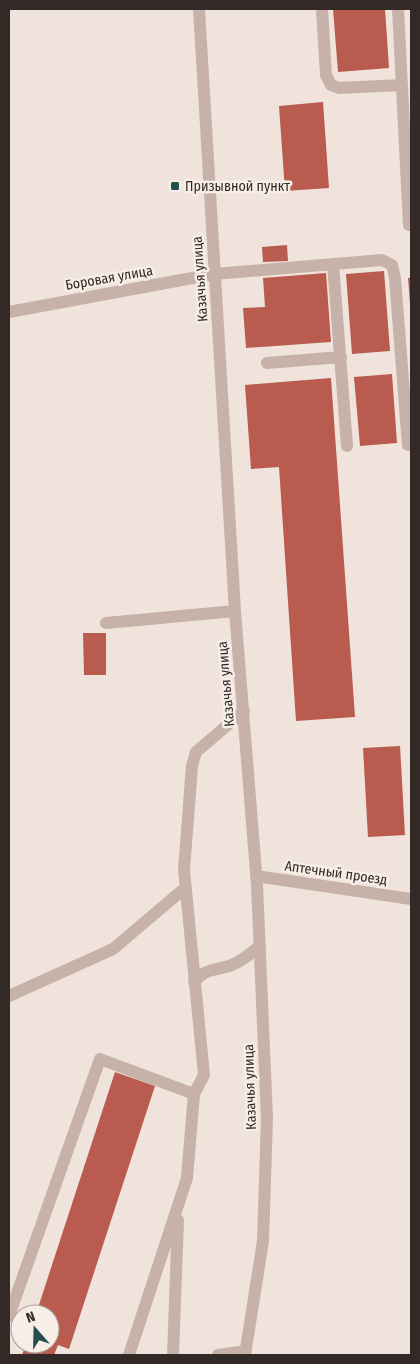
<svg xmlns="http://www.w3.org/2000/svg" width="420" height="1364" font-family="'Fira Sans Condensed',sans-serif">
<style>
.building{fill:#b95b4f}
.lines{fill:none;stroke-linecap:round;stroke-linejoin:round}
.minor{stroke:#c6b2a8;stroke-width:12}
.poi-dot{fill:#22504d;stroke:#f7eee7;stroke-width:2}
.labels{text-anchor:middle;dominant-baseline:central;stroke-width:5;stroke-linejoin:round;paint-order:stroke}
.poi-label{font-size:14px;fill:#332a28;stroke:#f7eee7;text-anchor:start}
.street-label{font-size:14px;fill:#332a28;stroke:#f7eee7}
</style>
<rect width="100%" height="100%" fill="#efe3db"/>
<path class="building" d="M333,9H385L389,68L338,72Z
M323,102L329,188L285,191L279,106Z
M287,245L288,261L263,262L262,247Z
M384,271L390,351L352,354L346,274Z
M326,273L331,342L246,348L243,308L265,307L263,278Z
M408,278H411V304H410Z
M392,374L397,443L360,446L354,377Z
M331,378L355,717L296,721L279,467L251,469L245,385Z
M83,633H106V675H84Z
M400,746L405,835L368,837L363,748Z
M115,1072L155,1086L69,1349L58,1345L54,1355H22L26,1344H50V1314H36Z"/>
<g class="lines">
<path class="minor" d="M199,9L235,611L257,885L267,1118L263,1241L245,1355
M322,9L326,75L331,85L339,88L402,85
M398,9L409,225
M333,264L347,446
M9,312L214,274L382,260L392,265L395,278L408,445
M267,363L341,357
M106,623L235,611
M256,876L411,899
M194,982C206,968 214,971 229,966C241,962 250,954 260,946
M9,996L113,949L185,888
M194,1094L204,1075L184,870L192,766L196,752L244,711
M9,1316L100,1059L194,1094L187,1178L129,1355
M173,1355L178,1220
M218,1355L246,1351"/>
</g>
<rect class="poi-dot" x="170" y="181" width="10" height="10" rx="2.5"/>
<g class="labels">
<g class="poi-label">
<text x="185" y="186">Призывной пункт</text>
</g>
<g class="street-label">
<text transform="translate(109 278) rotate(-10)">Боровая улица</text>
<text transform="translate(200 279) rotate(-94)">Казачья улица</text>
<text transform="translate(226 684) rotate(-95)">Казачья улица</text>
<text transform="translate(336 873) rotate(8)">Аптечный проезд</text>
<text transform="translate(250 1087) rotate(-92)">Казачья улица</text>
</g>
</g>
<rect width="420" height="1364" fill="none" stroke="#332a28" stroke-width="20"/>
<g transform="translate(35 1329) rotate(340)"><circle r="24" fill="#f7eee7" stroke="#a9a09b"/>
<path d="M0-4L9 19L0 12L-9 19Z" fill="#22504d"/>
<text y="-8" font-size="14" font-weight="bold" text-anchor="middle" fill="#332a28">N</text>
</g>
</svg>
